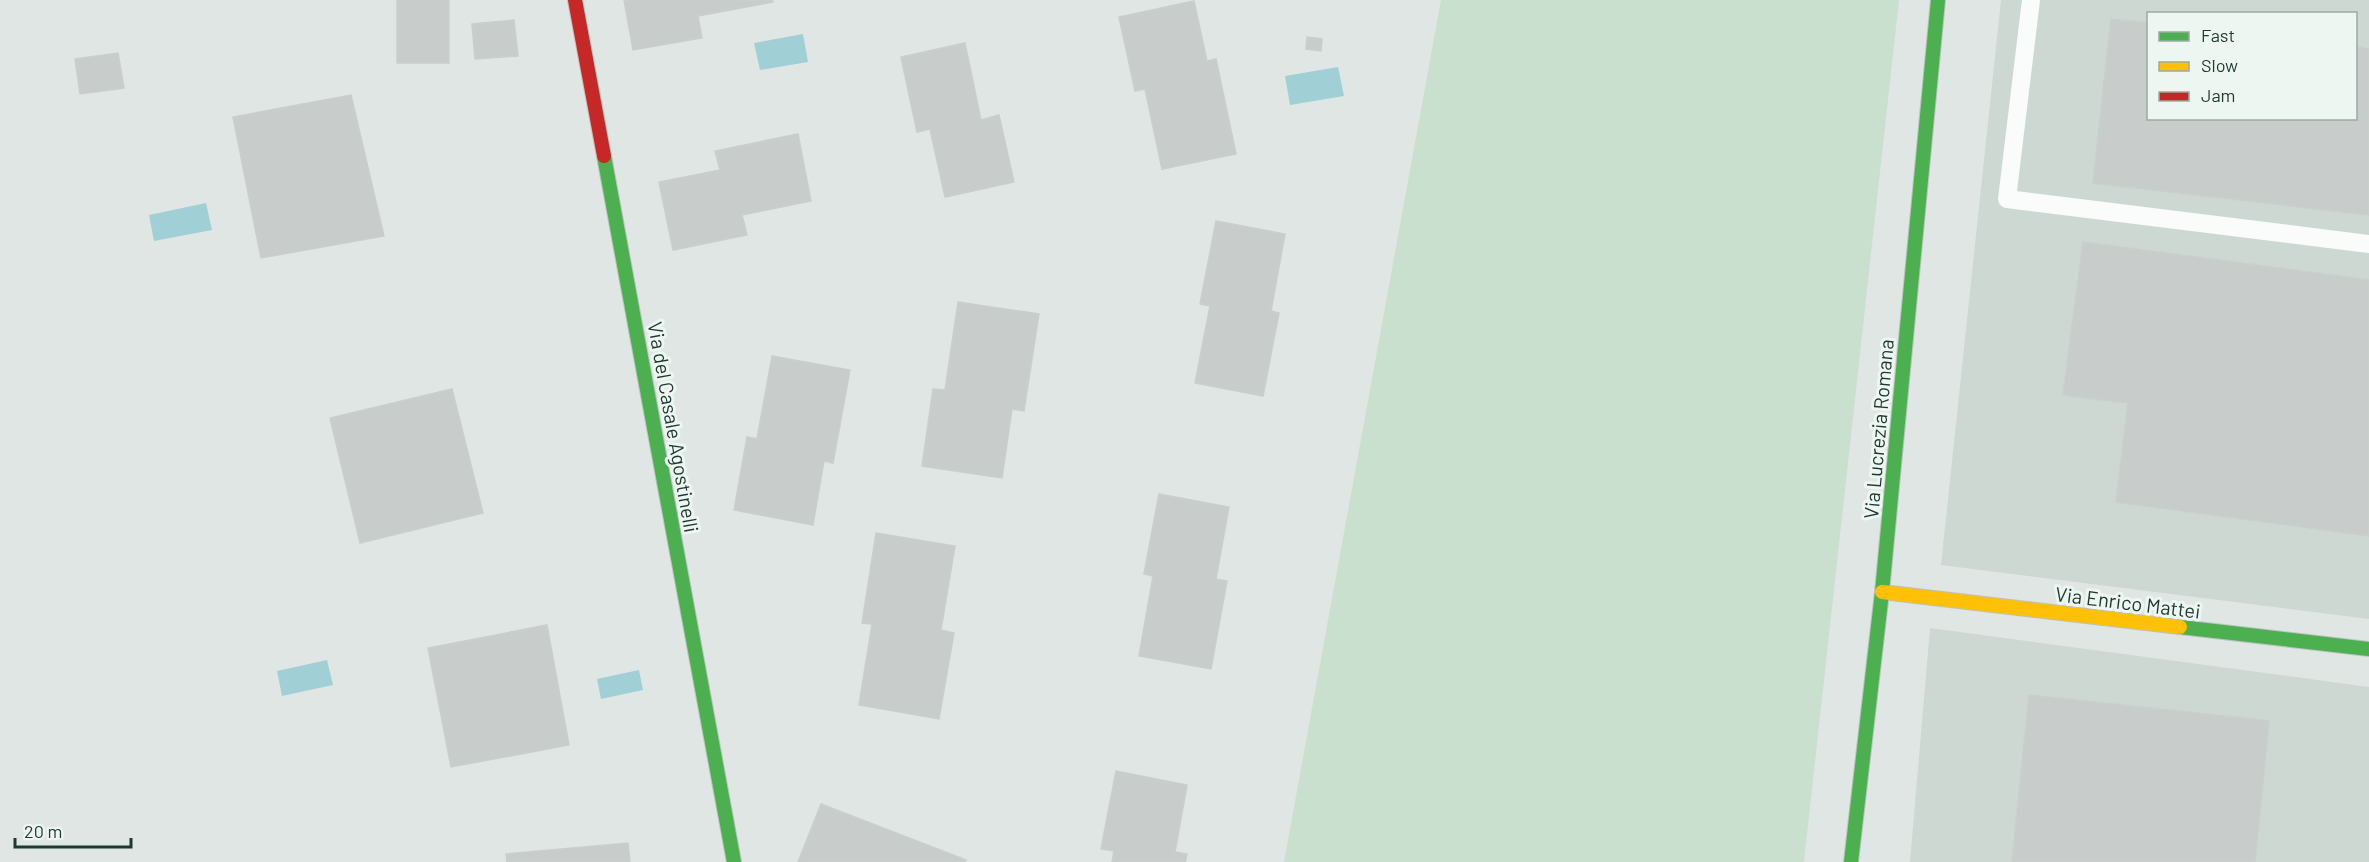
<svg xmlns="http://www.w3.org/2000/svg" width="2369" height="862" font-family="Barlow,sans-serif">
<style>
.built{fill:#cdd8d3;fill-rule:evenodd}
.green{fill:#c9e0cf}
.water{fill:#a0d0d5}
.building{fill:#c8cdcb;stroke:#c9cfcc;stroke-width:1.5}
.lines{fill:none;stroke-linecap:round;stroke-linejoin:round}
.fast-casing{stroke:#bac3bf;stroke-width:16}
.slow-casing{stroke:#bac3bf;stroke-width:16}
.jam-casing{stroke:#bac3bf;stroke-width:16}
.lane{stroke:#fafbfb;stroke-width:18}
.fast{stroke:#4caf50;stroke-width:14}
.slow{stroke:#ffc107;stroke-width:14}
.jam{stroke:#c62828;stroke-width:14}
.labels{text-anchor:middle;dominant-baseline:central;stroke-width:6;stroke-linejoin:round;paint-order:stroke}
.street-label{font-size:20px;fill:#1f3830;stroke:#edf6f1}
</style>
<rect width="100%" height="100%" fill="#e0e6e3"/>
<path class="built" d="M2001,0H2369V619L1941,565ZM2148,14H2356V118H2148Z
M1930,628L2369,687V862H1910Z"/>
<path class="green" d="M1441,0H1899L1804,862H1284Z"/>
<path class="water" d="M803,34L808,62L760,70L754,43Z
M1338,67L1344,96L1290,105L1285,76Z
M206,203L212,230L154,241L149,215Z
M327,660L333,685L282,696L277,671Z
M639,670L643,690L601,699L597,679Z"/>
<path class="building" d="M397,0H449V63H397Z
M624,0H772L773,2L698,16L702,38L633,50Z
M1194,1L1207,61L1216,59L1236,154L1162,169L1145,89L1135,91L1119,17Z
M2111,19L2148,23V118H2356V47L2369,49V215L2093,183Z
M514,20L518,56L475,59L472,24Z
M1307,37L1322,39L1321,51L1306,49Z
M965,43L981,120L999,115L1014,182L945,197L930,129L917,132L901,57Z
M118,53L124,88L80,94L75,59Z
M351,95L384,236L261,258L233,117Z
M798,134L811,201L742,215L747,235L673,250L659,182L720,170L715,151Z
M1216,221L1285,234L1271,311L1279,313L1263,396L1195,383L1210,306L1200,304Z
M2083,242L2369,280V536L2116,502L2128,403L2063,395Z
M958,302L1039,314L1024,411L1012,409L1002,478L922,466L933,389L945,390Z
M772,356L850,370L833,463L824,461L813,525L734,510L747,437L757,439Z
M452,389L483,513L360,543L330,418Z
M1159,494L1229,507L1216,579L1227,581L1211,669L1139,656L1153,576L1144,574Z
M876,533L955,546L941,630L954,633L939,719L859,705L872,624L862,623Z
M547,625L569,745L451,767L428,648Z
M2029,695L2269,721L2255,862H2012Z
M1116,771L1187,785L1175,852L1187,854L1185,862H1112L1114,851L1101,849Z
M821,804L966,860L965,862H798Z
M628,843L630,862H507L506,854Z"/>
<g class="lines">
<g class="fast-casing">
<path id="fast" d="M604,156L734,862
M2180,627L2369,649
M1851,862L1882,592L1938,0"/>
</g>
<g class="slow-casing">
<path id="slow" d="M1882,592L2180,627"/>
</g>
<g class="jam-casing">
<path id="jam" d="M575,0L604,156"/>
</g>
<path class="lane" d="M2031,0L2007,199L2369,244"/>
<use href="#fast" class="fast"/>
<use href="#slow" class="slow"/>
<use href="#jam" class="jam"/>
</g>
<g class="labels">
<g class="street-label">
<text transform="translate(674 427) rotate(80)">Via del Casale Agostinelli</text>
<text transform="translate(1878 429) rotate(-85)">Via Lucrezia Romana</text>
<text transform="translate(2128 602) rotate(7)">Via Enrico Mattei</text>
</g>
</g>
<rect x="2147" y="12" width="210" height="108" fill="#edf6f1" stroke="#9baaa4" stroke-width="1.5"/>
<rect x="2159" y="32" width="30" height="9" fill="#4caf50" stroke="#9baaa4" stroke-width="1.5"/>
<text x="2201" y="42" font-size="18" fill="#1f3830">Fast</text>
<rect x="2159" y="62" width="30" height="9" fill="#ffc107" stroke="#9baaa4" stroke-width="1.5"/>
<text x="2201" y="72" font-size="18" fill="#1f3830">Slow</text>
<rect x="2159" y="92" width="30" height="9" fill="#c62828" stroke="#9baaa4" stroke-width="1.5"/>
<text x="2201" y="102" font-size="18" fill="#1f3830">Jam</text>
<path d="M15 838v9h116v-9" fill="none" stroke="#1f3830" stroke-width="3"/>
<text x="24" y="838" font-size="18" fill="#1f3830" stroke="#edf6f1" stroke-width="4.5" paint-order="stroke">20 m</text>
</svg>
